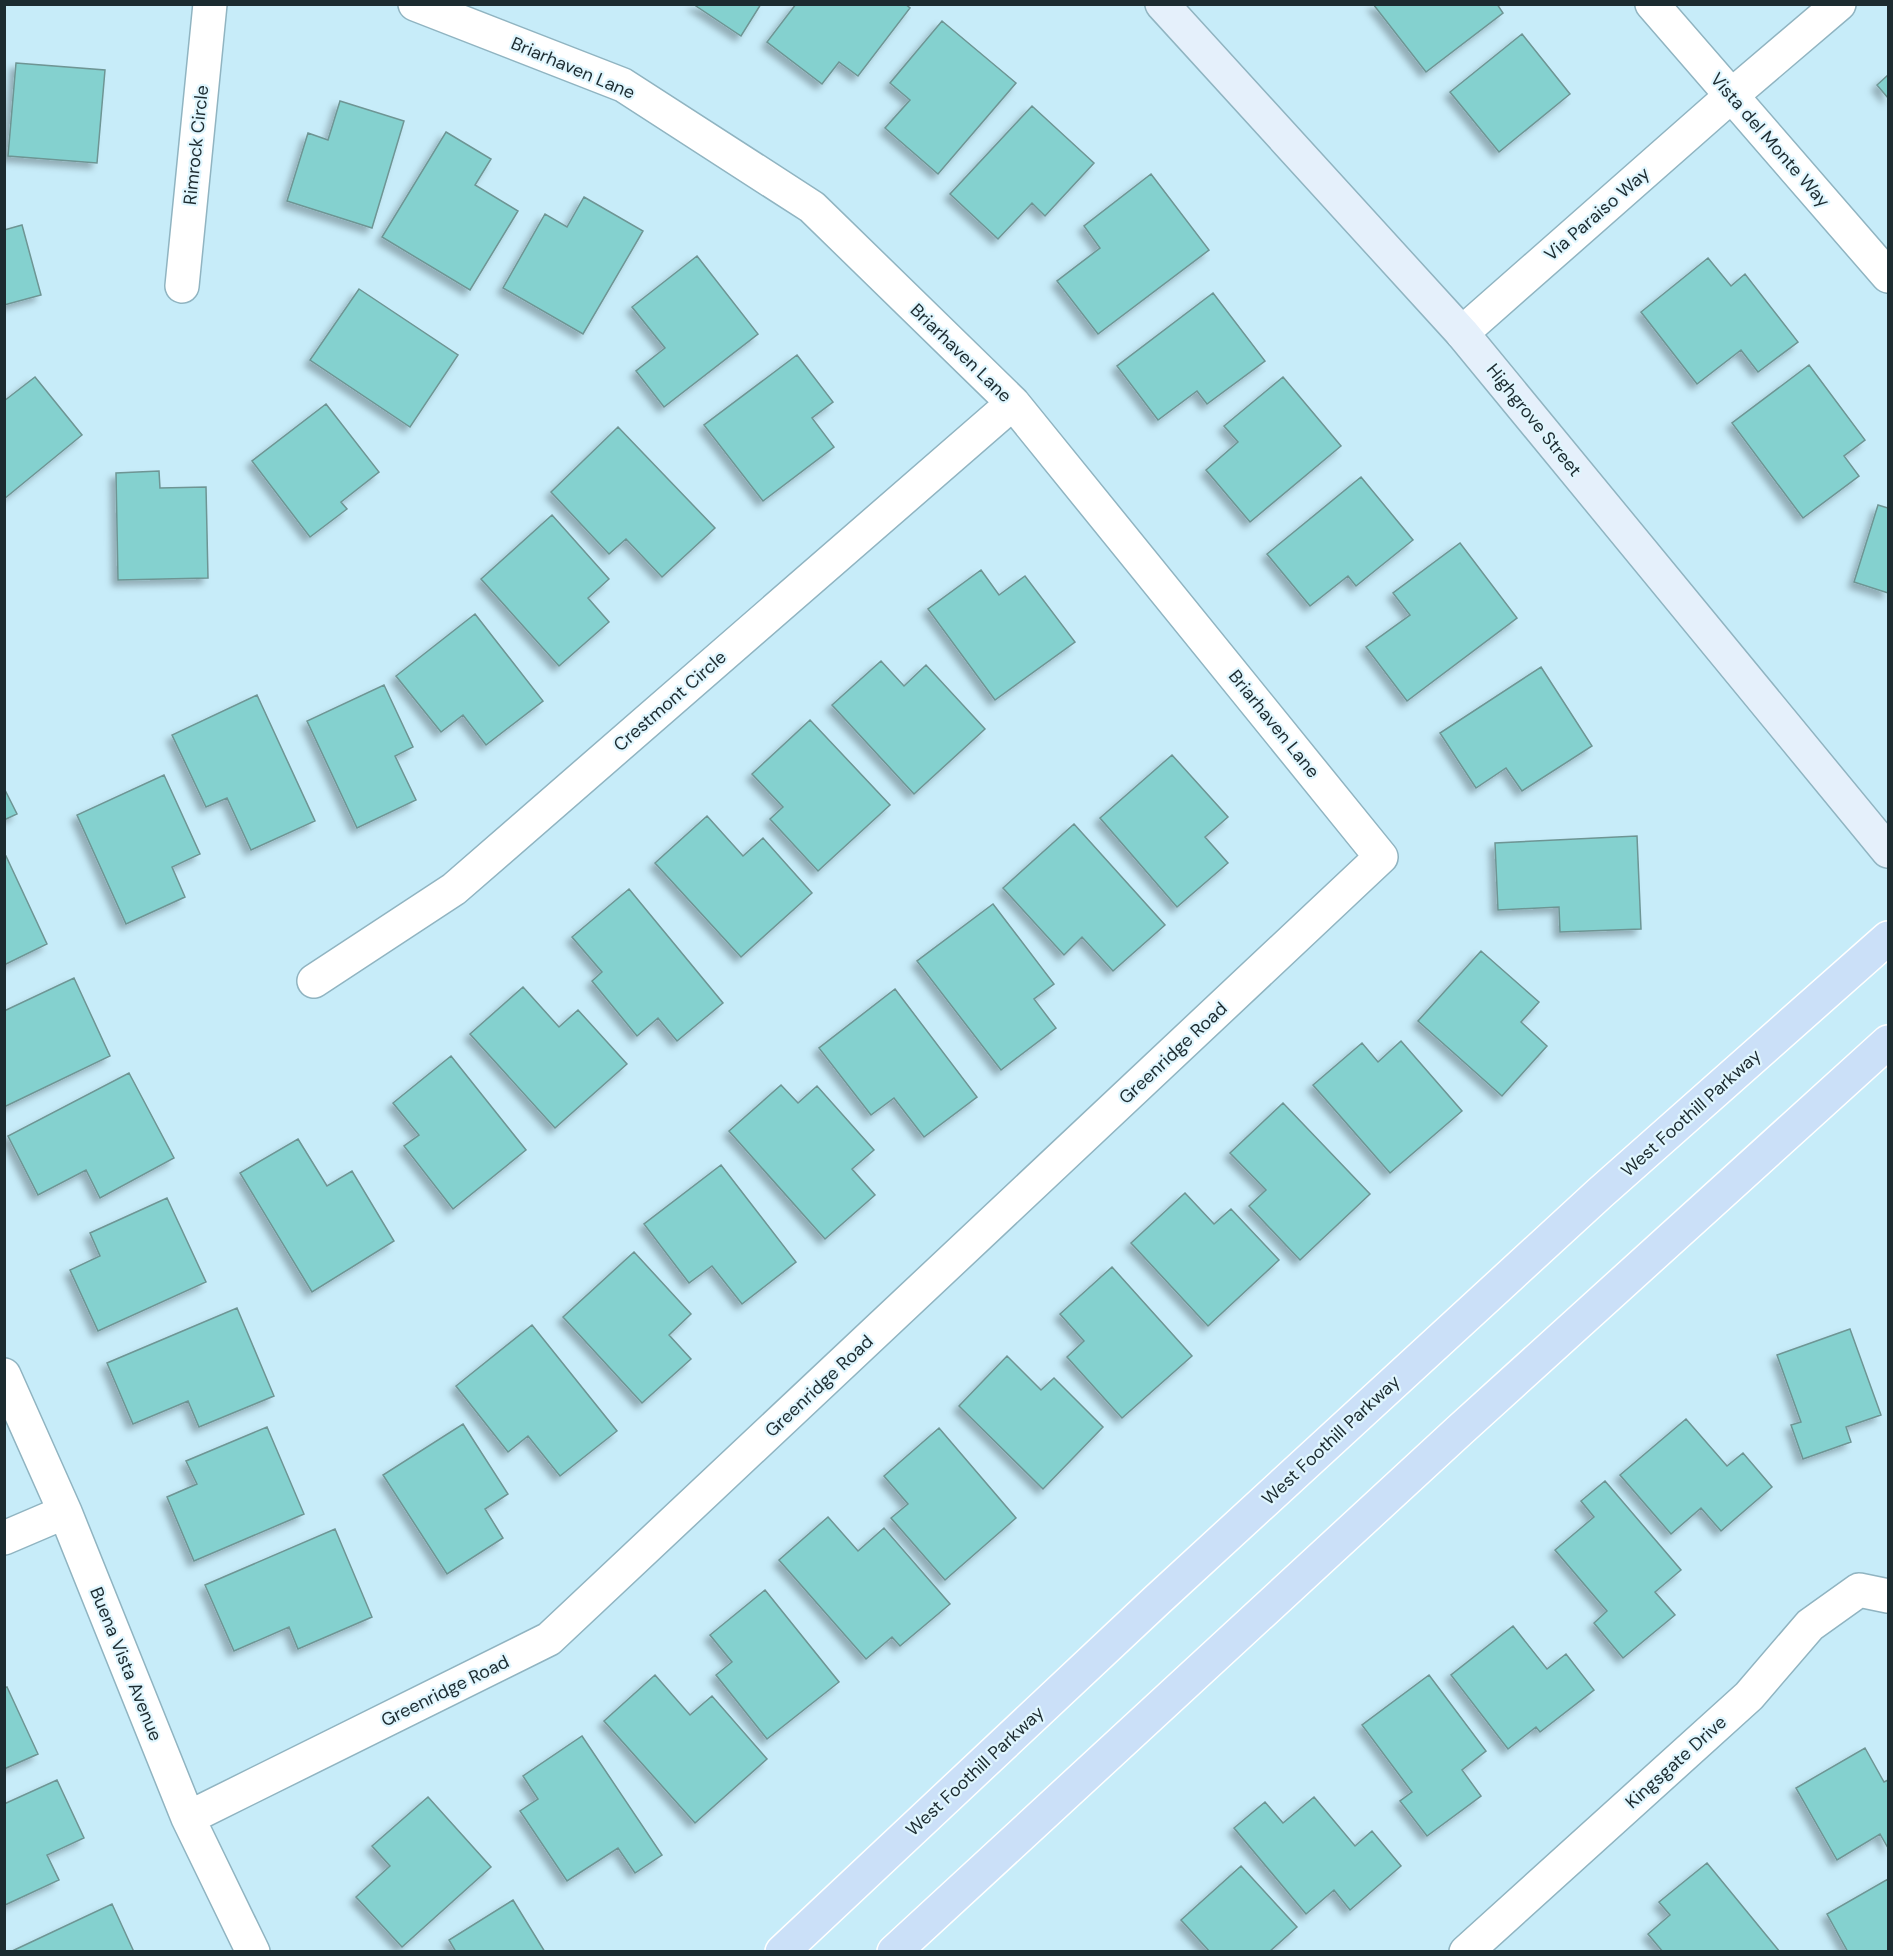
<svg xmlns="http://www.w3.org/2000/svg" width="1893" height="1956" font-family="'DM Sans',sans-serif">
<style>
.building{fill:#84d1cf;stroke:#6e9594;stroke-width:1.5;filter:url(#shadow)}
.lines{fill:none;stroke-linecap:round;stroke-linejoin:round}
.street-casing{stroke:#90b4c1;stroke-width:36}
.secondary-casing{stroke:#90b4c1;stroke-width:36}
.primary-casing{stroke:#fff;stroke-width:36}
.street{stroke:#fff;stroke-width:33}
.secondary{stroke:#e5f0fb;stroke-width:33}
.primary{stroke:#cbe0f8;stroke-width:33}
.labels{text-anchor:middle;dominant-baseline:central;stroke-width:4.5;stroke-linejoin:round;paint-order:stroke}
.street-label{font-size:18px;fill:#1c2b30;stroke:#e0f6fe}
</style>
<defs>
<filter id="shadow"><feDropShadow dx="-5.5" dy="5.5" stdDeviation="3" flood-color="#0004"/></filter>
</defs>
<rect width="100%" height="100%" fill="#c7ecf9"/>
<path class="building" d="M693,4H761L741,36Z
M796,4H905L910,8L858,76L839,62L822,84L767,42Z
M1373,4H1497L1503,13L1426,72Z
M942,21L1016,83L938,174L885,128L910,100L890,83Z
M1522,34L1570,94L1499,152L1450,92Z
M16,63L105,70L97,163L8,156Z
M1888,75V98L1877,85Z
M340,101L404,121L372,228L287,201L308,133L328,140Z
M1032,106L1094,163L1045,216L1032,203L998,239L950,194Z
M446,132L491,159L475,185L518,211L470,290L382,237Z
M1151,174L1209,250L1098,334L1057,281L1100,248L1084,226Z
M584,197L643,231L583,334L503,288L545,214L567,227Z
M22,225L41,295L4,305V230Z
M697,256L758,334L664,407L636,371L665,348L632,307Z
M1708,258L1731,286L1745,274L1798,342L1758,372L1741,350L1697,384L1641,312Z
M359,289L458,355L410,427L310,360Z
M1213,293L1265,361L1207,404L1197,391L1158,420L1117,366Z
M797,355L833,402L812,418L834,447L763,501L704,425Z
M1809,365L1865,440L1844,456L1859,476L1803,518L1732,423Z
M35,377L82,435L4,499V401Z
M1283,377L1341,446L1250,522L1206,470L1238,442L1224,426Z
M326,404L379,472L341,502L347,509L310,537L252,461Z
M618,427L715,528L662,577L626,539L609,554L551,492Z
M159,471L160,488L206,487L208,578L118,580L116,473Z
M1361,477L1413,540L1356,586L1348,576L1310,606L1267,554Z
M1878,505L1888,508V593L1854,582Z
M552,515L609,579L588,598L609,622L559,666L481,579Z
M1460,543L1517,618L1407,701L1366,647L1410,615L1393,593Z
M981,570L999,595L1025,576L1075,642L995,700L928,609Z
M475,614L543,701L486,745L463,715L441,732L396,676Z
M881,661L904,686L926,665L985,729L914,794L832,705Z
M1541,667L1592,746L1522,791L1506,768L1476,788L1440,733Z
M384,685L413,747L395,756L416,800L357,828L307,721Z
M257,695L315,821L251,850L227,798L206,807L172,735Z
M810,720L890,805L818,871L770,819L783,807L752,774Z
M1172,755L1228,817L1205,837L1228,863L1177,907L1100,818Z
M164,775L200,854L172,867L185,897L126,924L77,815Z
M4,788L17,814L4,820Z
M707,816L743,856L763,838L812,893L741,957L655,863Z
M1074,824L1165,925L1113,971L1082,937L1064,955L1003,888Z
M1637,836L1641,929L1560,932L1559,907L1498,910L1495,843Z
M6,856L47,944L4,965V857Z
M629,889L723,1003L677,1041L658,1018L637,1036L592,981L602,972L572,937Z
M993,904L1054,984L1034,999L1056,1028L1001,1070L917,961Z
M1481,951L1539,1002L1521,1022L1547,1046L1502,1096L1418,1021Z
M74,978L110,1056L4,1107V1011Z
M523,987L559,1027L578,1010L627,1064L555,1128L470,1034Z
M895,989L977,1097L924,1137L894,1098L871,1115L819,1048Z
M1401,1041L1462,1111L1390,1173L1313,1085L1362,1043L1378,1062Z
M451,1056L526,1150L453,1209L404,1146L419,1135L393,1103Z
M129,1073L174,1158L100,1198L86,1170L38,1195L8,1136Z
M781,1085L798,1103L817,1086L874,1150L852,1169L875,1195L825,1239L729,1131Z
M1283,1103L1370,1194L1300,1260L1249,1206L1266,1190L1230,1153Z
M298,1139L327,1186L352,1171L394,1241L312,1292L240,1173Z
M721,1165L796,1262L742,1304L712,1266L689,1283L644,1224Z
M1185,1193L1214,1224L1231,1209L1279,1260L1208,1326L1131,1243Z
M167,1198L206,1282L98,1331L70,1270L100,1256L90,1233Z
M634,1252L691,1314L669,1335L691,1359L642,1403L563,1317Z
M1112,1267L1192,1356L1122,1418L1067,1357L1084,1341L1060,1314Z
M237,1308L274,1396L199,1427L188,1401L133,1424L107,1363Z
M532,1325L617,1431L560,1476L528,1436L508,1452L456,1386Z
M1850,1329L1881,1415L1846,1427L1851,1442L1803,1459L1791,1425L1801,1422L1777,1355Z
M1007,1356L1041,1390L1054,1378L1103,1427L1043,1489L959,1406Z
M1686,1419L1727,1466L1743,1453L1772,1487L1721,1531L1701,1508L1671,1534L1620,1475Z
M463,1424L508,1494L485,1509L503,1538L447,1574L383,1475Z
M267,1427L304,1514L194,1561L167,1497L197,1484L186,1461Z
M939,1428L1016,1518L945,1580L891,1518L908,1504L884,1476Z
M1605,1481L1681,1570L1655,1592L1675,1615L1623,1658L1594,1623L1607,1611L1555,1550L1594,1517L1581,1501Z
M828,1517L858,1551L884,1528L950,1604L900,1646L892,1637L866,1659L779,1560Z
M335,1529L372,1617L298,1649L289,1627L234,1651L205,1585Z
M765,1590L839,1682L767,1739L716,1675L732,1662L710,1635Z
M1513,1626L1547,1669L1566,1654L1594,1690L1540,1732L1536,1727L1508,1749L1451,1675Z
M655,1675L690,1715L712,1696L767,1759L695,1823L604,1721Z
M1429,1675L1486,1751L1462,1770L1481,1796L1427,1836L1400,1801L1412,1792L1362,1725Z
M7,1687L38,1754L4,1769V1688Z
M582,1736L662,1855L635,1873L618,1848L567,1881L520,1811L538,1799L523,1776Z
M1865,1748L1884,1782L1888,1780V1848L1880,1834L1837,1860L1796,1788Z
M57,1780L84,1838L47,1855L59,1880L5,1905L4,1804Z
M428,1797L491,1867L402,1947L356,1897L390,1866L372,1846Z
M1314,1797L1355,1846L1372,1831L1401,1866L1350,1910L1334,1890L1306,1914L1234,1828L1265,1802L1283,1823Z
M1707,1863L1780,1952H1663L1648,1934L1670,1915L1659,1902Z
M1241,1866L1297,1927L1269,1952H1210L1181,1920Z
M1888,1879V1952H1848L1827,1914Z
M513,1900L545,1952H456L449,1940Z
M112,1904L134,1952H10Z"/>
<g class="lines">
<g class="street-casing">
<path id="street" d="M1652,4L1888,276
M182,286L210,4
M1462,333L1731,96L1839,4
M314,981L454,889L1013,403
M4,1375L65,1512L188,1818L253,1952
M4,1538L65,1512
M188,1818L549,1639L1381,857L1013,403L812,207L623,85L415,4
M1466,1952L1749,1696L1810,1625L1859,1590L1888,1596"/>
</g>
<g class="secondary-casing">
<path id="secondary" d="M1162,4L1462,333L1888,851"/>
</g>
<g class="primary-casing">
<path id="primary" d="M782,1952L1156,1601L1600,1193L1888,938
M894,1952L1460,1430L1888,1042"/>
</g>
<use href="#street" class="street"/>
<use href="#secondary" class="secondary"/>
<use href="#primary" class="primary"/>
</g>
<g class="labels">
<g class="street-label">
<text transform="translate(573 68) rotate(23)">Briarhaven Lane</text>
<text transform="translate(1770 140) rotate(49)">Vista del Monte Way</text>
<text transform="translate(196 145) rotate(-84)">Rimrock Circle</text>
<text transform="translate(1597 214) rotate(-41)">Via Paraiso Way</text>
<text transform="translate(961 353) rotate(44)">Briarhaven Lane</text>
<text transform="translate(1534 420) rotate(51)">Highgrove Street</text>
<text transform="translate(670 701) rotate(-41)">Crestmont Circle</text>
<text transform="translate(1274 724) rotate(51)">Briarhaven Lane</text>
<text transform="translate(1173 1053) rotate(-43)">Greenridge Road</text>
<text transform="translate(1691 1113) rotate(-42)">West Foothill Parkway</text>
<text transform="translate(819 1386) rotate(-43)">Greenridge Road</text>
<text transform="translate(1331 1440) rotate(-43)">West Foothill Parkway</text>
<text transform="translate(126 1664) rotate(68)">Buena Vista Avenue</text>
<text transform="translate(445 1691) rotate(-26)">Greenridge Road</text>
<text transform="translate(1676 1762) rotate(-42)">Kingsgate Drive</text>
<text transform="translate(975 1771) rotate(-43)">West Foothill Parkway</text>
</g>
</g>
<rect width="1893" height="1956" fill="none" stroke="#1c2b30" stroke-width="12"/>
</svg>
